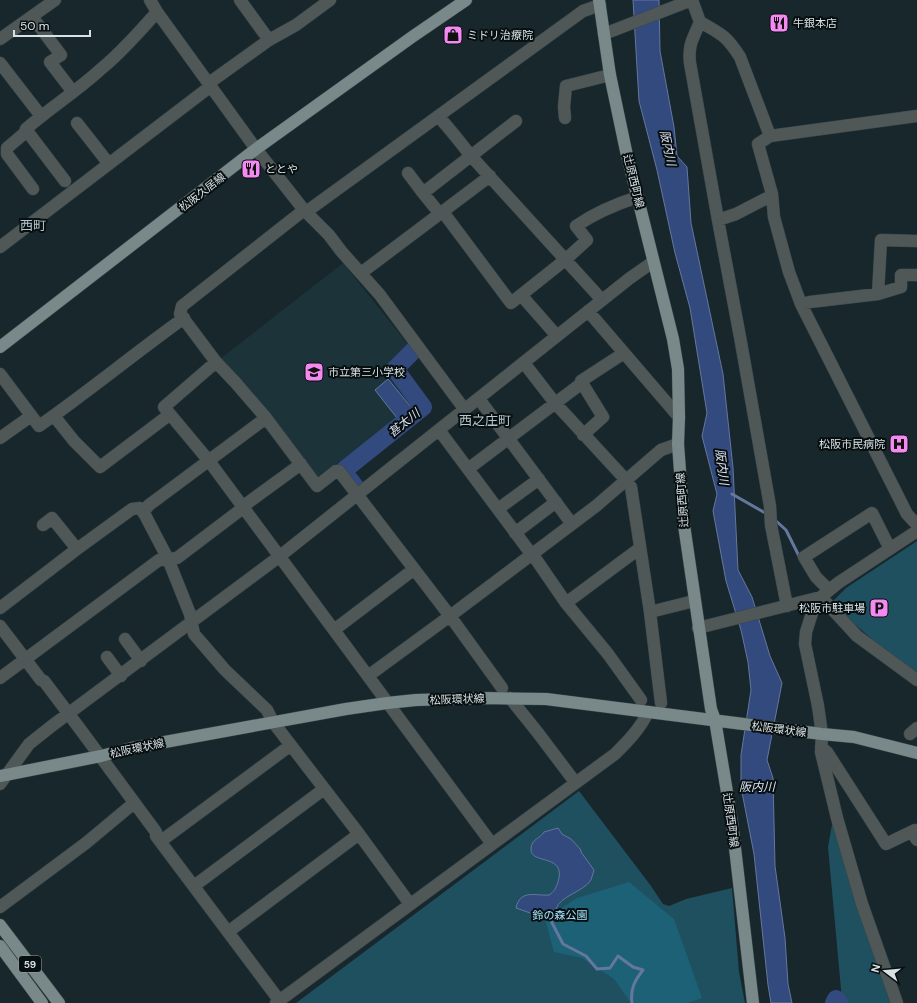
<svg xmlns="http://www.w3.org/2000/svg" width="917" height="1003" font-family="'DM Sans','Noto Sans JP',sans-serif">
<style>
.built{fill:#1c333a}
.green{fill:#1e5060}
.forest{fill:#1c6176}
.water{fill:#334a7f;stroke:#64779d}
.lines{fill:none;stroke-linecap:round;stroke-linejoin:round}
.stream{stroke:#64779d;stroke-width:3}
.river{stroke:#334a7f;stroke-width:18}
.minor-casing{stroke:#374549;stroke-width:13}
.major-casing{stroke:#374549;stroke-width:13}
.minor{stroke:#4f5757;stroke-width:12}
.major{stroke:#79898a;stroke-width:12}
.labels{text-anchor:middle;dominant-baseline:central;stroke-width:4;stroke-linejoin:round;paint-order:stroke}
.shield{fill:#080f11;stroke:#9aa2a5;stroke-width:1}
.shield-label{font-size:10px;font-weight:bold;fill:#d8e1e4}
.poi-label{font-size:11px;fill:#d8e1e4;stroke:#080f11;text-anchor:start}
.street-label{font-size:11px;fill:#d8e1e4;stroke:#080f11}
.park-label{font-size:11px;fill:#a3e5fd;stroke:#080f11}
.water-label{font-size:12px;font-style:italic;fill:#dbe3f4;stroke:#080f11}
.quarter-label{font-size:13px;fill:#b5c7ce;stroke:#080f11}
</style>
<rect width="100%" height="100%" fill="#18272c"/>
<path class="built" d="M343,263L411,348L391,368L420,406L344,468L339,462L316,478L239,377L220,359Z"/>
<path class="green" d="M917,541V673C887,651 857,630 833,601L846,588Z
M579,791L651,886L663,904L669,906L686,899L732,888L739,972L745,1003H296Z
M833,819L894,1003H843L842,1000L828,847Z"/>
<path class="forest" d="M629,882L674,919L702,998L687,1003H631L614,979L582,958L554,952L545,919L577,898Z"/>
<path class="water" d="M633,0H659L660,51L674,127L677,156L687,167L691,223L723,374L733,468L738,570L752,597L770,656L782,683L767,760L773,778L775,866L785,938L788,984L792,1003H771L768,985L754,854L741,787V755L751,690L748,662L741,630L726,581L713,511L717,494L702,436L707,413L690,308L675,253L657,170L639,101Z
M388,379L411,407L397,418L375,390Z
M558,828L562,834L571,839L581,850V852L594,870C593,873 592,877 591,880C583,892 560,896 556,909L550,912L551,914L548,915L546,918L543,914L538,916L535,915L533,914L516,908C520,889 535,896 549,895C554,892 556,888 558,882C567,853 530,865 531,849C531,839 541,838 544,832Z"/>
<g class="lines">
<path class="stream" d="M732,494L767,514
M775,520L786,530L800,558
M548,915L563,944L586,956L597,969L610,968L618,956L633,967L643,970C635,980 630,989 632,1003"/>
<path class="river" d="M356,488L343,471L423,407L395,369L414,350
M834,1003L836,999L839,1003"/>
<g class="minor-casing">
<path id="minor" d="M150,0L157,12L256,149L304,210L329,235L341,251L380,295L465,410
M240,0L269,40
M692,0L700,22C693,39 688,44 690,63L718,220L740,337L770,506L771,525L787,606
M36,22L61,55L50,62L73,92
M700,22C721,34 726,35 740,57L770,136
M604,34L692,0
M0,39L55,0
M0,63L41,116
M209,83L269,40L296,25L330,0
M438,116C450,129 460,142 471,156L602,300
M917,116L770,136L758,144L772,194L774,217L789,272L801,304L907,514L917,525
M565,118L564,107L566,86L610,75
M77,123L109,164
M27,131L65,181
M408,173L423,193
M33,189L7,154V148L27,131L26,129C50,108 77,91 101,69C122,52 139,32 157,12
M304,210L182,306L180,314L216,362L235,382L266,418L317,486L336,471H339L450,616L502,688
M306,212L583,11L600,5
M443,212L511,303L565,260L587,240L576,226C595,213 616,204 638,197
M440,214L423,193L516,121
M718,220L736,214L767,198H772
M0,247L211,86
M361,273L490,176
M878,294L901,287V275H917
M521,295L557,336
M801,304L810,302L878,294L881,240L917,241
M588,311L679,417
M216,362L164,407L209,461L492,844
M524,363L555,403L626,480L631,487L650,612L661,703
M0,374L39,426C88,392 135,353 184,318
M582,383L603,417L583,435
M479,399L572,524
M54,416L74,441L100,467L165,418L170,415
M439,430L532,555
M0,438L31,416
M468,469L582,383L581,381L624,353
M242,507L301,464
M498,509L539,479
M143,512L149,505L266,418
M43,525L52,518L77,549
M515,533L556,502
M533,555L566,603L608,654L641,700
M829,590L816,577L804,557L872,513L890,549
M566,603L640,548
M0,608L77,549L132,509L140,508L145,515L168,559L190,614L194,634L225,670L267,710L273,722L359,834L410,904
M650,612L694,601
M0,626L41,680L44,681C82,731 119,782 156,832V836L279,1000
M698,628L821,597L857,636L917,680
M334,630L413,570
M125,639L141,661
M107,657L121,676
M368,676L450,616L596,506L661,450L678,444
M0,678L159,560L177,558L243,508
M510,698L538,733L575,782
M910,734L917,728
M821,747L827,752L886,844L915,830V837L917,840
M0,784L29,744L53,725L280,556L630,278L653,262
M161,841L291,745
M194,886L324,789
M0,907L86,843L134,803
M228,932L359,834
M276,1003L615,754C628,741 640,729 648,712
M897,1003L862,904L837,818L821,752L822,734L818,706L805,644L806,632L814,607L821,597L838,583L917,531"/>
</g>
<g class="major-casing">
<path id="major" d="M599,0L610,75L626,151L673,339L678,369L679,417L678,444L684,525L711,709L715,720L732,822L753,1003
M0,347L256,149L412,37L466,0
M0,776L101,756L132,748L346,709L387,703L416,700L483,698L546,699L822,734L854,737L917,753
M0,925L59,1003
M0,946L42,1003"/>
</g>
<use href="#minor" class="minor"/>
<use href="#major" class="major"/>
</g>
<defs>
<g id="restaurant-square" transform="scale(1)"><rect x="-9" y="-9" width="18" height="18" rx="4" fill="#f489f1" stroke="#080f11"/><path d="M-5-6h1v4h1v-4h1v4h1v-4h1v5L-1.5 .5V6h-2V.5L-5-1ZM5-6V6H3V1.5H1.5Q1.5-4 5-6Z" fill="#111"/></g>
<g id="shop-square" transform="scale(1)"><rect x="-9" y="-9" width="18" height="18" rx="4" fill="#f489f1" stroke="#080f11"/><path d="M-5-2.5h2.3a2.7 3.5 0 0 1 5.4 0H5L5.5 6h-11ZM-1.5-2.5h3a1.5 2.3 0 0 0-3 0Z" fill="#111"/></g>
<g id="school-square" transform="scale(1)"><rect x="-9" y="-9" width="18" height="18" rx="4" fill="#f489f1" stroke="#080f11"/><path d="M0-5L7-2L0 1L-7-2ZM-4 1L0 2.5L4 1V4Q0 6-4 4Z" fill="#111"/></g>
<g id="hospital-square" transform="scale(1)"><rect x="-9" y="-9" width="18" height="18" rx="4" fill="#f489f1" stroke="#080f11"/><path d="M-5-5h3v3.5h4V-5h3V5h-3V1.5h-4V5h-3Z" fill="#111"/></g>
<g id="parking-square" transform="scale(1)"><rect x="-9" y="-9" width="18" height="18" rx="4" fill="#f489f1" stroke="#080f11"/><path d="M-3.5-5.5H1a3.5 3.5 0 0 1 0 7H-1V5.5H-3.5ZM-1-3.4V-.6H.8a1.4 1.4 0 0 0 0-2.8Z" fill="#111"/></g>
</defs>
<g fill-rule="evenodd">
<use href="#restaurant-square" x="779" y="23"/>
<use href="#shop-square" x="453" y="35"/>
<use href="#restaurant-square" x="251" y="169"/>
<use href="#school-square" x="314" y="372"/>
<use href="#hospital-square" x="899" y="444"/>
<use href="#parking-square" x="879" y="608"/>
</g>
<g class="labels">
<rect class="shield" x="19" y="956" width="22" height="16" rx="3"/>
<g class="shield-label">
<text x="30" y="964">59</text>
</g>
<g class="poi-label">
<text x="793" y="23">牛銀本店</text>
<text x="467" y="35">ミドリ治療院</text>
<text x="265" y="169">ととや</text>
<text x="328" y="372">市立第三小学校</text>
<text x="885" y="444" text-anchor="end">松阪市民病院</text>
<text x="865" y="608" text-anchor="end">松阪市駐車場</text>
</g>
<g class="street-label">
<text transform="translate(634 181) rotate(76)">辻原西町線</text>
<text transform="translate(202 192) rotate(-38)">松阪久居線</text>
<text transform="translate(682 500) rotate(-94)">辻原西町線</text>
<text transform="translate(457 699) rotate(-2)">松阪環状線</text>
<text transform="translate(779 729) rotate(7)">松阪環状線</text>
<text transform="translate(137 748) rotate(-12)">松阪環状線</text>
<text transform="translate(731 820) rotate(82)">辻原西町線</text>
</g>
<g class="park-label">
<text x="560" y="915">鈴の森公園</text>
</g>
<g class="water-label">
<text transform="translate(668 148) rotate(78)">阪内川</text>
<text transform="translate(404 423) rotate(-39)">甚太川</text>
<text transform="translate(722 467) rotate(83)">阪内川</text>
<text x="757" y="787">阪内川</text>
</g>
<g class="quarter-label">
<text x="33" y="225">西町</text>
<text x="485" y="420">西之庄町</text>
</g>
</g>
<g transform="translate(885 971) rotate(286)" stroke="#080f11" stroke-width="3" paint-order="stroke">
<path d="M0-3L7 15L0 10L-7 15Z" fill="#d8e1e4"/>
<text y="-6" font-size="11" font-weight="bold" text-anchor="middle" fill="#d8e1e4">N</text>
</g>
<path d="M14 30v6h76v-6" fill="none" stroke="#d8e1e4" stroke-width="2"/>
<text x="20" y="30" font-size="12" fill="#d8e1e4" stroke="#080f11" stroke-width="3" paint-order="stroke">50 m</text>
</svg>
